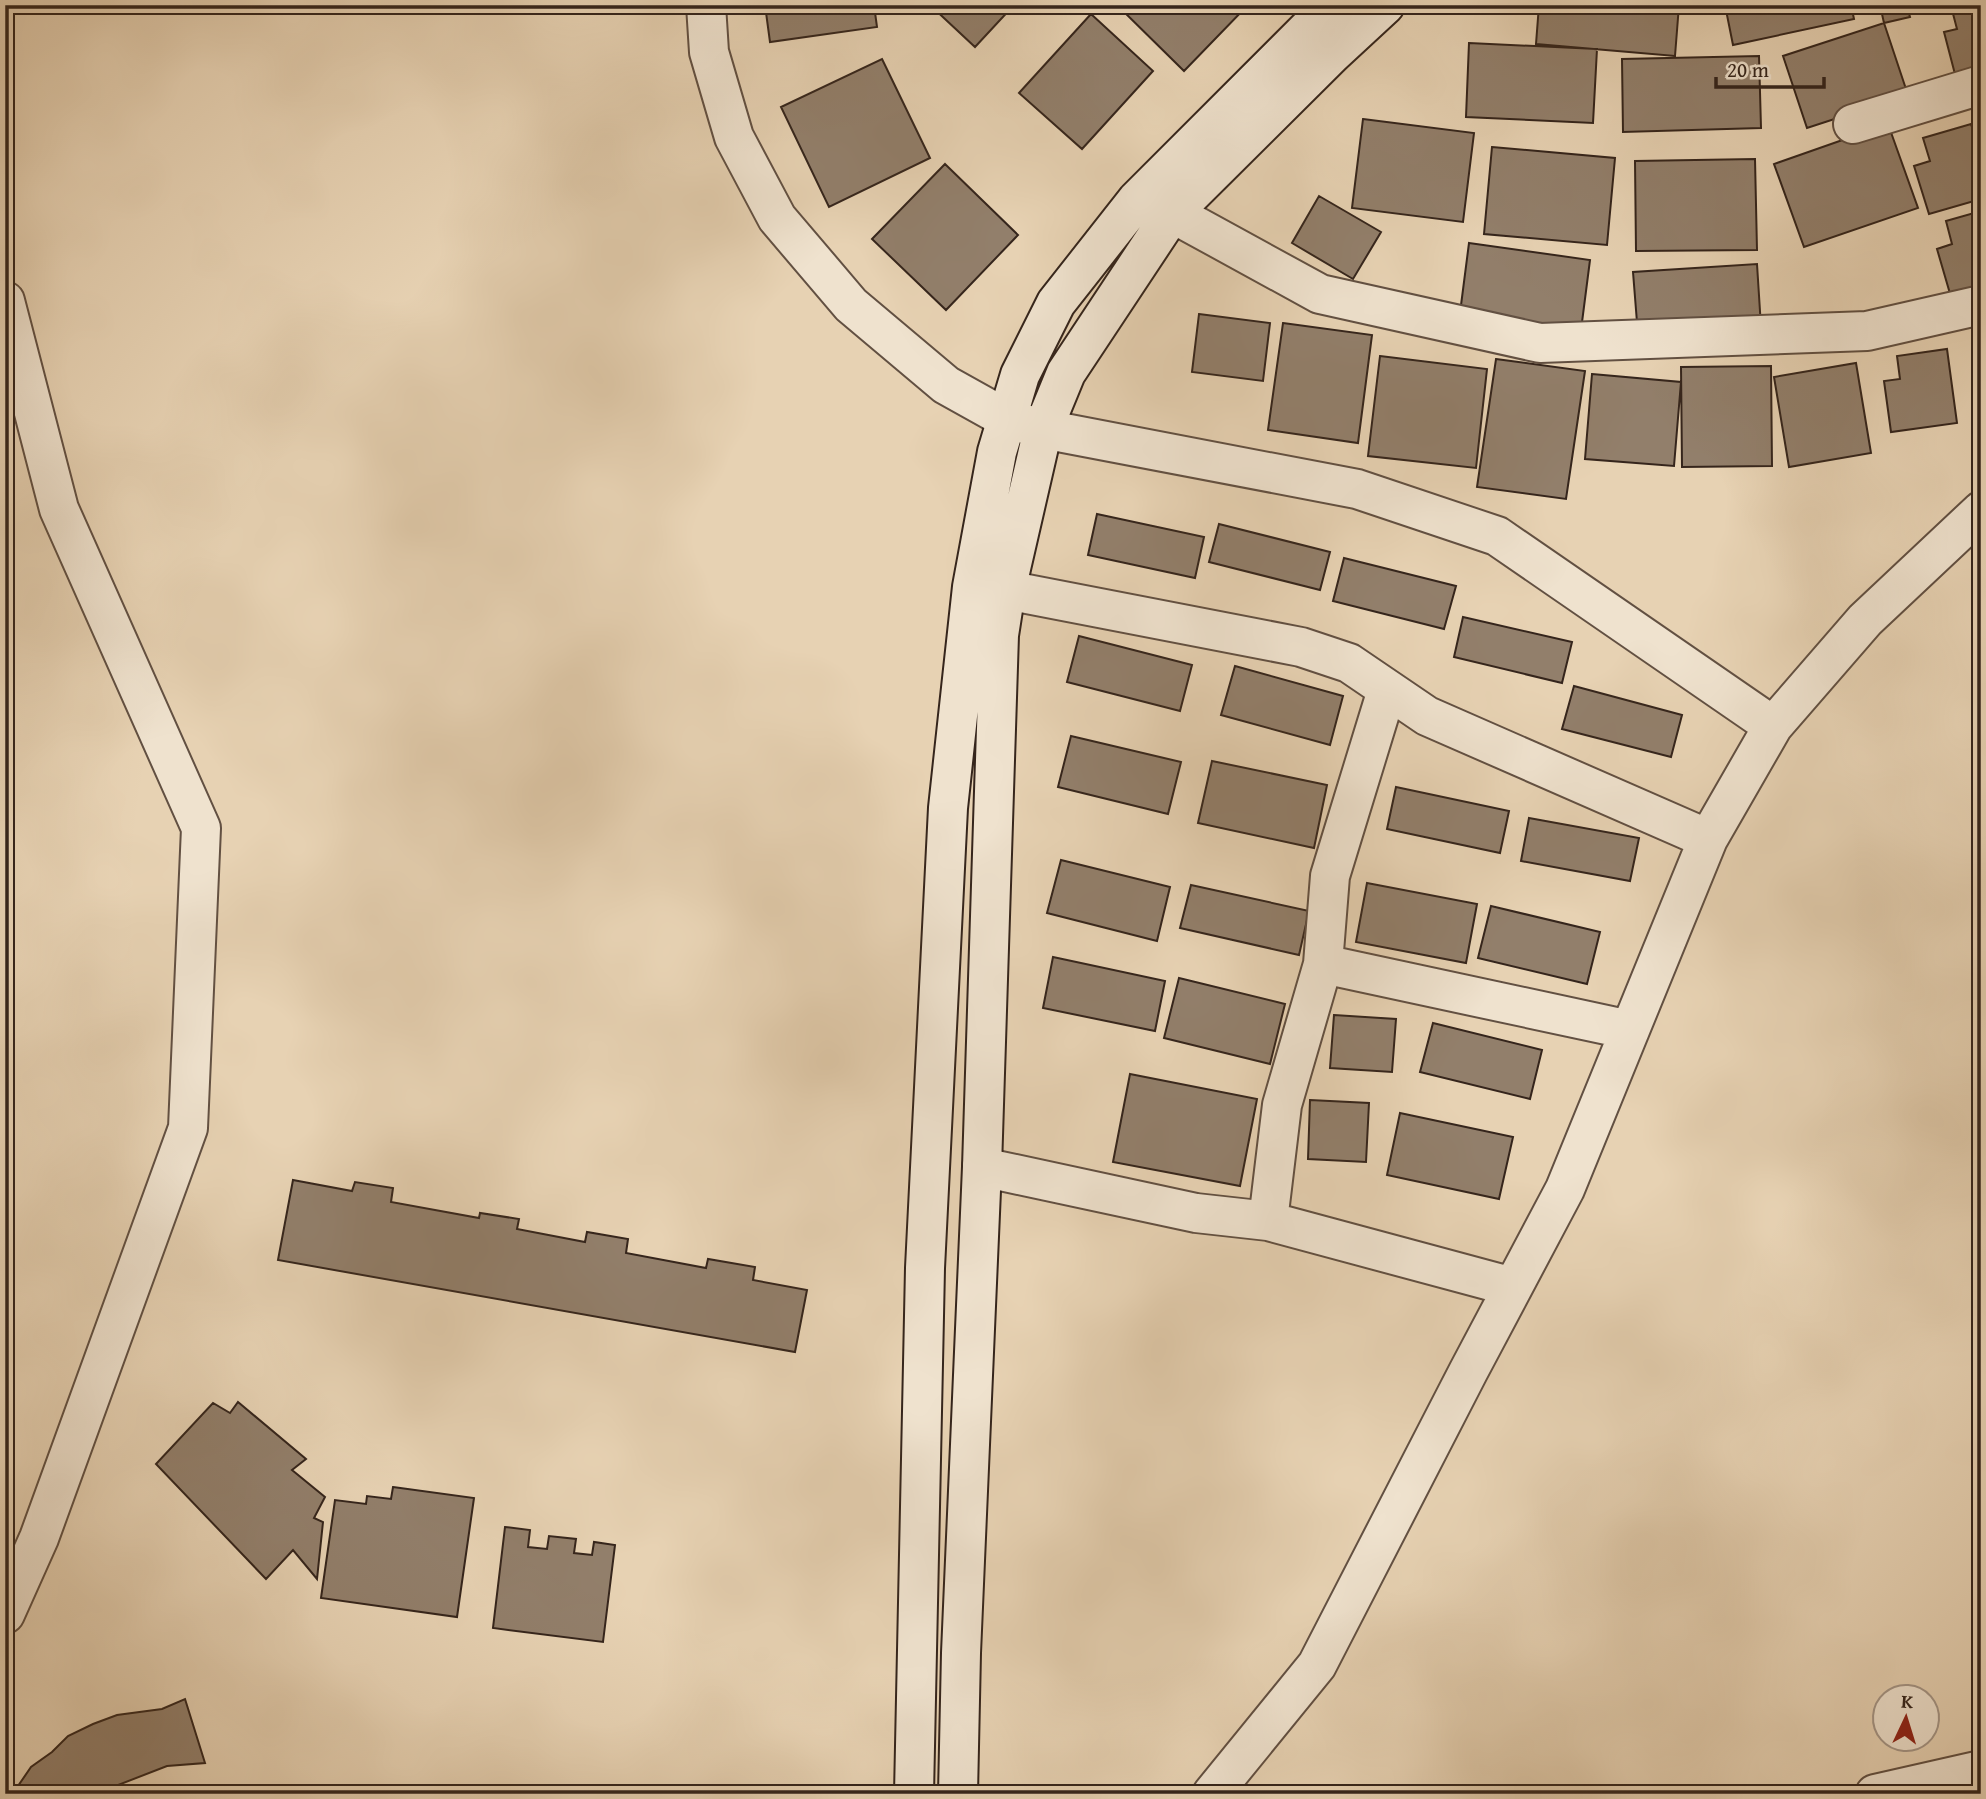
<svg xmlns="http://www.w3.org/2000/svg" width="1986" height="1799" font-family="'Gentium Book Plus',serif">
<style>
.building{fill:#927f6b;stroke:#35251c;stroke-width:2}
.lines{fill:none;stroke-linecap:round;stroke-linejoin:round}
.street-casing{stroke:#625042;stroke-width:42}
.secondary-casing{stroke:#35251c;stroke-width:42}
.street{stroke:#efe2ce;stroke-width:38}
.secondary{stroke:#efe2ce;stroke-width:38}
</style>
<rect width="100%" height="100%" fill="#e7d2b3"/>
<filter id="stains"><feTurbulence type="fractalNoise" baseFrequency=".00286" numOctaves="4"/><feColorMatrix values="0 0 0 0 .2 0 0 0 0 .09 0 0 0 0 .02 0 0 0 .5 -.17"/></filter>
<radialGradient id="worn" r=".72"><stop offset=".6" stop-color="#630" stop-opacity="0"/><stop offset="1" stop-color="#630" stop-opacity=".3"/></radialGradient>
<path class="building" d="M765,5H874L877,27L770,42Z
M930,5H1014L975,47Z
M1117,5H1248L1184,71Z
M1539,5H1679L1675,56L1536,44Z
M1725,5H1851L1854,19L1733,45Z
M1880,5H1912L1907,6L1910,17L1884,23Z
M1956,5H1981V72L1956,78L1944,32L1957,29L1951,6Z
M1091,14L1153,71L1082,149L1019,93Z
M1884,23L1908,95L1807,128L1783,56Z
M1469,43L1597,49L1593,123L1466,117Z
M1759,56L1761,128L1623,132L1622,59Z
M882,59L930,158L829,207L781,107Z
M1363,119L1474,133L1463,222L1352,208Z
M1888,124L1918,208L1804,247L1774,164Z
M1971,124L1981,156V199L1929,214L1914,166L1930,161L1923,138Z
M1492,147L1615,158L1607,245L1484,234Z
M1755,159L1757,250L1636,251L1635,161Z
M945,164L1018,235L946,310L872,239Z
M1319,196L1381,232L1353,279L1292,243Z
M1981,211V289L1951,297L1937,249L1952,244L1946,221Z
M1469,243L1590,260L1581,330L1460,313Z
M1757,264L1761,327L1638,335L1633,272Z
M1199,314L1270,323L1263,381L1192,372Z
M1283,323L1372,335L1358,443L1268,430Z
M1947,349L1957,423L1891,432L1884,381L1900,379L1897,356Z
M1380,356L1487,369L1476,468L1368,456Z
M1496,359L1585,371L1566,499L1477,487Z
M1856,363L1871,453L1789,467L1774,377Z
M1771,366L1772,466L1682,467L1681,367Z
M1592,374L1681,382L1674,466L1585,459Z
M1097,514L1204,537L1195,578L1088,555Z
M1219,524L1330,552L1320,590L1209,562Z
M1344,558L1456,586L1444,629L1333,601Z
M1463,617L1572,642L1562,683L1454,657Z
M1079,636L1192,665L1180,711L1067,682Z
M1235,666L1343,696L1330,745L1221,715Z
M1574,686L1682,715L1671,757L1562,729Z
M1071,736L1181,762L1168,814L1058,787Z
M1212,761L1327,785L1314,848L1198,823Z
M1396,787L1509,811L1500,853L1387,829Z
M1529,818L1639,838L1630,881L1521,861Z
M1061,860L1170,887L1157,941L1047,913Z
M1367,883L1477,904L1466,963L1356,942Z
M1191,885L1309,911L1299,955L1180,928Z
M1491,906L1600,932L1587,984L1478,958Z
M1053,957L1165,981L1155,1031L1043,1008Z
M1179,978L1285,1004L1270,1064L1164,1038Z
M1334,1015L1396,1019L1392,1072L1330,1068Z
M1433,1023L1542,1050L1530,1099L1420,1072Z
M1130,1074L1257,1099L1240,1186L1113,1162Z
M1310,1100L1369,1103L1366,1162L1308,1159Z
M1400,1113L1513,1137L1499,1199L1387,1175Z
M293,1180L352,1191L355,1182L393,1188L391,1202L479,1218L480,1213L519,1219L517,1229L585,1242L587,1232L628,1239L626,1253L706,1268L708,1259L755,1267L753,1280L807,1290L795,1352L278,1260Z
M238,1402L306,1459L292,1470L325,1497L314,1518L323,1522L317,1579L293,1550L266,1579L156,1464L213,1403L230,1413Z
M393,1487L474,1498L457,1617L321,1598L335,1500L366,1504L367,1496L391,1499Z
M505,1527L530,1530L528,1547L547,1549L549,1536L576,1539L574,1553L592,1555L594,1542L615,1545L603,1642L493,1628Z
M185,1699L205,1763L167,1766L95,1794H24L18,1786L31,1767L52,1752L68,1736L93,1724L117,1715L162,1709Z"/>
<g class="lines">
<g class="street-casing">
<path id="street" d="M706,5L709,52L734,137L777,218L851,305L946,385L1007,419L1043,429L1357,489L1497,536L1773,726
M1853,124L1981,85
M1172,213L1320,294L1540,343L1867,331L1981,305
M5,301L59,509L201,828L188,1128L39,1538L5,1614
M1006,590L1301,647L1349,663L1427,716L1708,839
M1323,964L1630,1030
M982,1167L1196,1213L1268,1221L1513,1287
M1268,1221L1282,1105L1323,964L1330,876L1387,690
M1212,1794L1317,1665L1468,1372L1565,1189L1708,839L1773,726L1865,620L1981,511
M1875,1794L1981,1770"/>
</g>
<g class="secondary-casing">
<path id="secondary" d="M914,1794L925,1268L948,808L972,587L997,452L1020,375L1056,303L1137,200L1332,5
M958,1794L961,1653L982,1167L999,635L1006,590L1043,429L1066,373L1172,213L1332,54L1385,5"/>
</g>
<use href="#street" class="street"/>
<use href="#secondary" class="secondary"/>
</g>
<rect width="1986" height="1799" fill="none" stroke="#e7d2b3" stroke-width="28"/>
<rect x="7" y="7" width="1972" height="1785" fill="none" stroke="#35251c" stroke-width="3.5"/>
<rect x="14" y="14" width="1958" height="1771" fill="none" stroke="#35251c" stroke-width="2"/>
<g transform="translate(1906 1718) rotate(4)"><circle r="33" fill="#efe2ce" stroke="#a59687" stroke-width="2"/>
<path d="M0-5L12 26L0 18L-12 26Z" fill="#8f2418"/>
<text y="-10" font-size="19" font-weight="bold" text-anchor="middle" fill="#35251c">K</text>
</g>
<path d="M1716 77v10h108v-10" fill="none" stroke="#35251c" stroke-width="3.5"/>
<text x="1727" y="77" font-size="21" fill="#35251c" stroke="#efe2ce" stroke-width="5" paint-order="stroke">20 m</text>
<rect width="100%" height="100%" filter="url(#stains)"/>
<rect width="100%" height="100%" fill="url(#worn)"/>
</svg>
